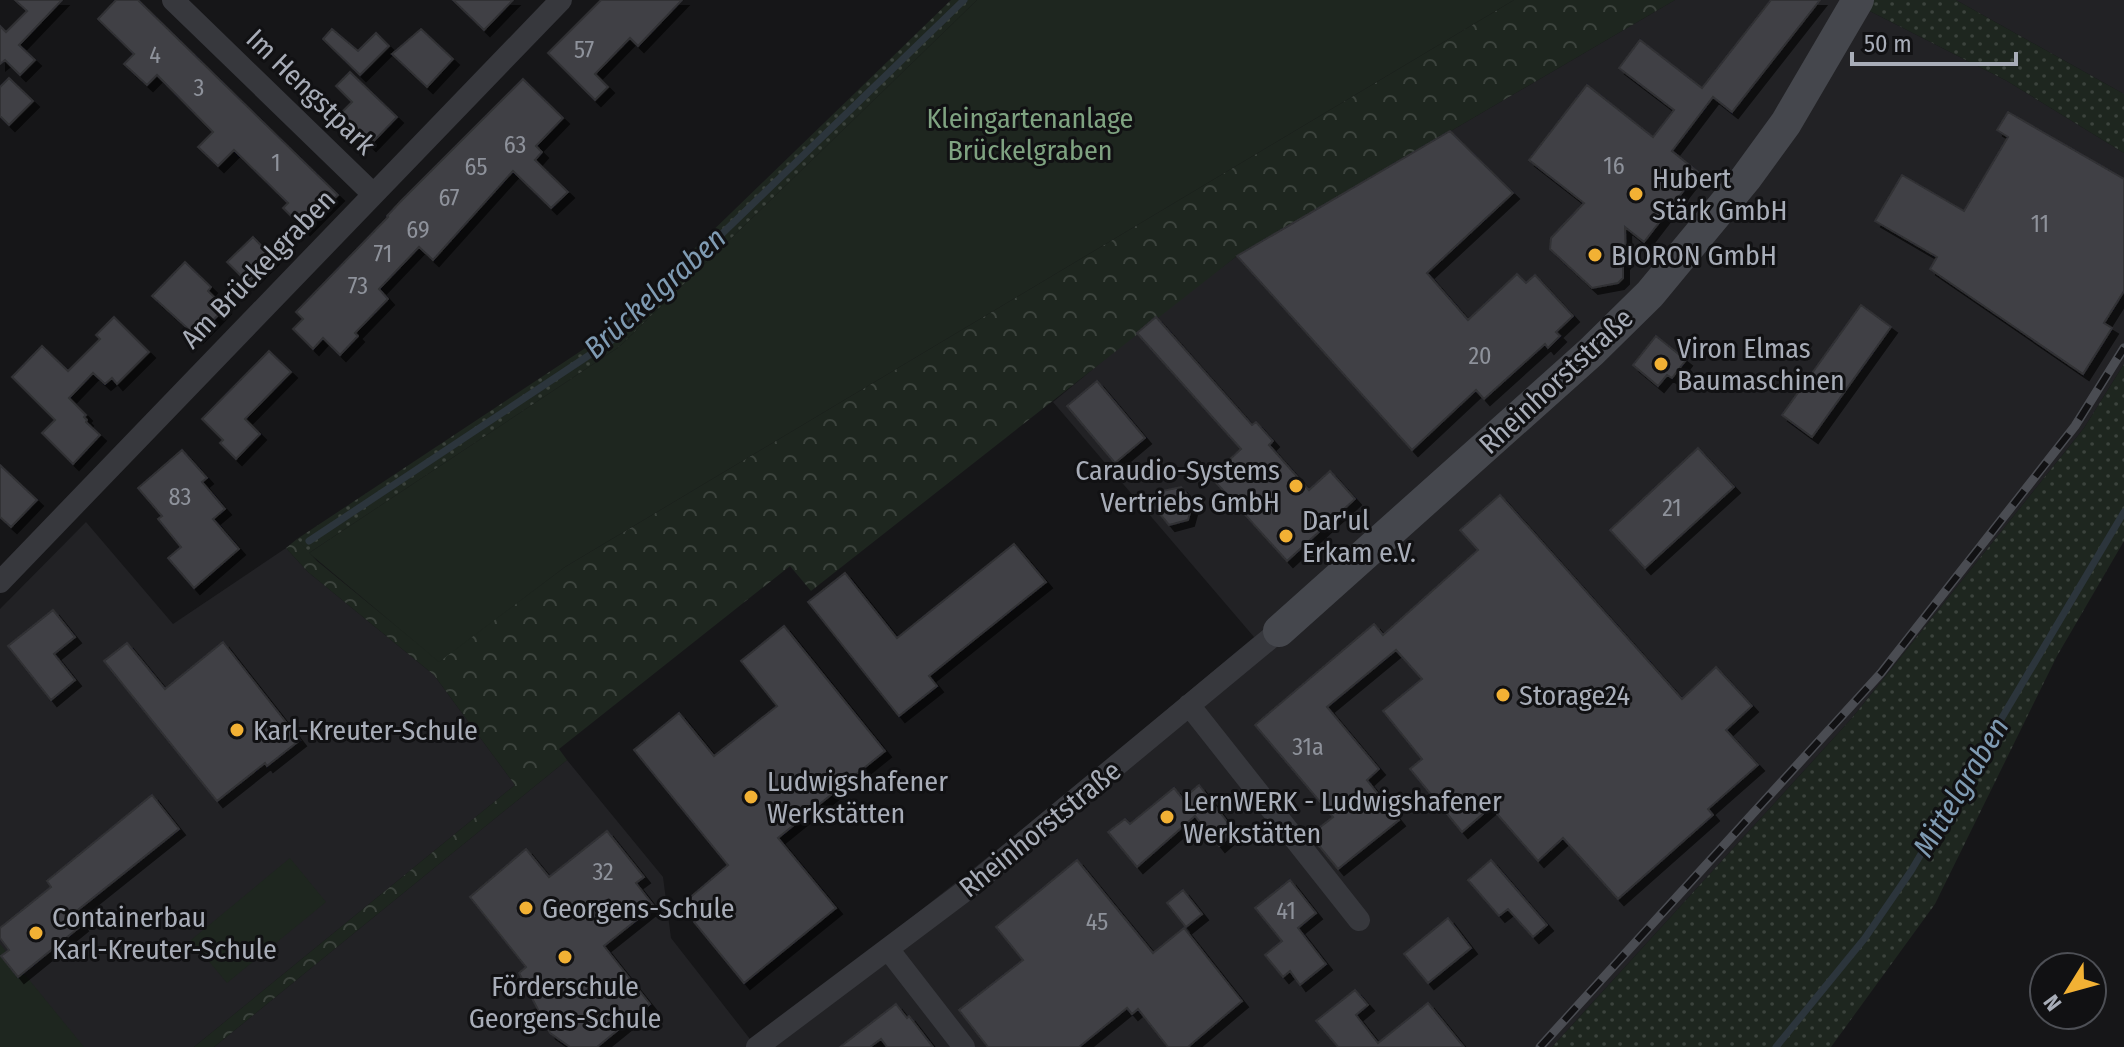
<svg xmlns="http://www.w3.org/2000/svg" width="2124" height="1047" font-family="'Fira Sans Condensed',sans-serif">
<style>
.built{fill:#222225}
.grass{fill:url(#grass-dots)}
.park{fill:url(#park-crowns)}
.garden{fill:#1e261f}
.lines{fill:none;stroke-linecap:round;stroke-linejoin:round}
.stream{stroke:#2c353c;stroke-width:7}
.building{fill:#404145;stroke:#303034;stroke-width:2;filter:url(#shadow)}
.street{stroke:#37383d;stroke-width:22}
.secondary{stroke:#45474d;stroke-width:32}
.rail-casing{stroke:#4a4c52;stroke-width:9}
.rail{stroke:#111113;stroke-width:6;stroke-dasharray:18;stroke-linecap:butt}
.poi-dot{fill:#f2b134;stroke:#111113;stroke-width:3}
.labels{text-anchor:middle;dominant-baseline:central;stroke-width:6;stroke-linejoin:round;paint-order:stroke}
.number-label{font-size:24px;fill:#8e929b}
.street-label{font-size:28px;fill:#a8adb8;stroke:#111113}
.park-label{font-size:28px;fill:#7fa381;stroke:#111113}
.poi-label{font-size:28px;fill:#a8adb8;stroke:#111113;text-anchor:start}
.water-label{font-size:30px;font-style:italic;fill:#7f9bb3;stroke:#111113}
</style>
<defs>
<pattern id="grass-dots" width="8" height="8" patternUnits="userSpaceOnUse" patternTransform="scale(2)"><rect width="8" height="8" fill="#1e261f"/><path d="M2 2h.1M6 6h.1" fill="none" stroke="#3c433d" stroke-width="1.8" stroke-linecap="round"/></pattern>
<pattern id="park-crowns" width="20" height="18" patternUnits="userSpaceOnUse" patternTransform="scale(2)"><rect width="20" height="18" fill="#1e261f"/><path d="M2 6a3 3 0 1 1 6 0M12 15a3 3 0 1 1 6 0" fill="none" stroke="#3c433d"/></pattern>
<filter id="shadow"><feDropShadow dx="6" dy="6" stdDeviation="0" flood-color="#0009"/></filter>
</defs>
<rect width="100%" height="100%" fill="#161618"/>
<path class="built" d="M1675,0H1848L2007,81L2124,153V364L2084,428L1852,718L1552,1047H214L567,760L663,877L671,938L750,1039L882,941L1047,810L1254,637L1053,402L1156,317L1237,256Z
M1956,0H2124V94Z
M86,522L173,624L286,548L308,572L434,675L515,785L194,1047H0V609Z"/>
<path class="grass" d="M951,0H977L619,347L309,553L297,539L605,335Z
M1848,0H1956L2124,94V153L2007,81Z
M2124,364V541L2057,656L1935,904L1831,1047H1552L1852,718L2084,428Z"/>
<path class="park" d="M1514,0H1675L1237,256L811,591L790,566L559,749L567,760L214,1047H194L515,785L434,675L308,572L286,548L297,539L317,561L439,661L565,567Z"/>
<path class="garden" d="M977,0H1514L565,567L439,662L309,553L619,347Z
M290,858L326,902L227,983L191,940Z
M0,944L84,1047H0Z"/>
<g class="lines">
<path class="stream" d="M309,541L612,340L964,0
M1776,1047L1865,938L1911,871L2124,512"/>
</g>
<path class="building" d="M15,0H62L19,45L35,60L20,75L5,60L0,64V26L6,32L27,11Z
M116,0H138L338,195L304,229L283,208L288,203L234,150L218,166L198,147L213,132L157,75L147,85L124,64L134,54L98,19Z
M453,0H513L484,30Z
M601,0H682L638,46L630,38L595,74L608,87L595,100L548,53Z
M1771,0H1820L1732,112L1713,97L1672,151L1698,172L1644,242L1625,227L1626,260L1623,264V278L1618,283L1592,288L1550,249L1551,238L1584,203L1529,160L1587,85L1653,137L1674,110L1619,68L1640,40L1702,88Z
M332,29L358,51L376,33L389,46L360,75L323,39Z
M421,29L453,59L427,87L392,54Z
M350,72L397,117L370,145L339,115L352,102L336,86Z
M9,78L33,101L9,125L0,116V87Z
M523,79L563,118L536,146L542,152L535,160L568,192L551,208L513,171L433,260L419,247L379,289L388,299L355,333L358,336L340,355L323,338L313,349L293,329L303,319L296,312L388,217L387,216L400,202Z
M2008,112L2124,179V291L2104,323L2112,328L2083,374L1930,269L1937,257L1875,221L1902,175L1964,211L2008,137L1997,130Z
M1450,131L1513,193L1427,273L1468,320L1517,274L1526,283L1535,275L1573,316L1556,332L1560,336L1548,348L1545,344L1484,399L1476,390L1412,450L1237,256Z
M253,237L273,258L248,283L227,262Z
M185,262L211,287L208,291L225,308L197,337L152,296Z
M1861,305L1891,327L1812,437L1782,415Z
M114,317L149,352L117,384L112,378L105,384L93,373L69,398L86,415L84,417L87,420L86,422L100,435L73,464L42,433L55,420L12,377L42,346L68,371L100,339L96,335Z
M1156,317L1252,425L1256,422L1273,441L1269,445L1309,490L1330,471L1355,499L1287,561L1211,477L1241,449L1137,333Z
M1656,336L1686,360L1672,378L1667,375L1658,386L1633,365Z
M269,351L291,372L245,419L260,434L236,459L220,443L223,440L202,419Z
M1097,381L1145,438L1115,463L1067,406Z
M1698,448L1734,487L1645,568L1610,530Z
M182,450L207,478L202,482L225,509L213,519L239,549L194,588L168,558L181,547L158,519L162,516L138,488Z
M0,465L37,500L11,527L0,517Z
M1181,487L1193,502L1188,520L1169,525L1155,508L1162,491Z
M1500,495L1682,699L1716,667L1752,706L1726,730L1758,765L1708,809L1713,815L1618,899L1563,838L1538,861L1491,807L1462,832L1410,769L1422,759L1383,711L1422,679L1396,650L1327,707L1379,769L1367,780L1399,820L1338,869L1310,835L1333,817L1255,725L1374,624L1383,635L1478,550L1460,530Z
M1014,544L1046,582L929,676L937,686L899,716L808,602L845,573L897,638Z
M53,610L75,637L54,654L75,680L51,700L8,646Z
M784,626L885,751L778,838L836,908L744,983L694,922L701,917L687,900L728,865L634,750L679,713L714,756L777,706L741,661Z
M223,642L300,740L267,766L265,763L217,801L104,661L127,643L165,689Z
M1199,785L1235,832L1219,846L1195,816L1137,867L1108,832L1125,819L1130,824L1174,788L1183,799Z
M152,795L179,829L73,914L82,925L18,977L1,956L9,950L0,938V928L51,887L47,881Z
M607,831L644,877L636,883L654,906L604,946L650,1004L597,1047H570L550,1033L519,973L526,967L470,897L526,849L549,877Z
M1077,860L1153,953L1184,928L1242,1001L1188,1047H1168L1138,1009L1132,1014L1127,1008L1079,1047H988L959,1010L1023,960L996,927Z
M1491,860L1547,925L1533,937L1508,909L1499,916L1468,880Z
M1290,880L1316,913L1298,928L1326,964L1300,985L1290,971L1283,977L1265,955L1282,941L1255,908Z
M1183,890L1202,914L1186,927L1167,903Z
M1448,918L1471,948L1428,983L1404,954Z
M1355,990L1368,1005L1356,1015L1378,1043L1428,1003L1464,1047H1338L1316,1021Z
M896,1004L907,1018L909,1016L933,1047H887L881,1039L870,1047H840Z"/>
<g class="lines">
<path class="street" d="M173,0L372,193
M0,582L561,0
M1189,705L1359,920
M888,949L964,1047
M757,1047L966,890L1279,631"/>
<path class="secondary" d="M1279,631L1591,352L1650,294L1746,178L1786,123L1858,0"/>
<g class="rail-casing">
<path id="rail" d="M1540,1047L1881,673L2075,426L2124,348"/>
</g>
<use href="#rail" class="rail"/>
</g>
<g class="poi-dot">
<circle cx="1636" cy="194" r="8"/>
<circle cx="1595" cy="255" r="8"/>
<circle cx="1661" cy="364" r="8"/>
<circle cx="1296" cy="486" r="8"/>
<circle cx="1286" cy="536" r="8"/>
<circle cx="1503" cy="695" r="8"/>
<circle cx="237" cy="730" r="8"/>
<circle cx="751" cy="797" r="8"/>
<circle cx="1167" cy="817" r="8"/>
<circle cx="526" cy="908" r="8"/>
<circle cx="36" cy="933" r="8"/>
<circle cx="565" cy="957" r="8"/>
</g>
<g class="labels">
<g class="number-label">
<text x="584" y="50">57</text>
<text x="155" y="55">4</text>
<text x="199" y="88">3</text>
<text x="515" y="145">63</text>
<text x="276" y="163">1</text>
<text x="1614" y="166">16</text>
<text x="476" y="167">65</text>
<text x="449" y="198">67</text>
<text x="2040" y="224">11</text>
<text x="418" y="230">69</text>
<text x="383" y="254">71</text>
<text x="358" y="286">73</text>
<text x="1480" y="356">20</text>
<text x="180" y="497">83</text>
<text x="1672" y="508">21</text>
<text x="1308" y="747">31a</text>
<text x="603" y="872">32</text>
<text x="1286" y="911">41</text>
<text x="1097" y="922">45</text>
</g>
<g class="street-label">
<text transform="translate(311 92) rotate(44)">Im Hengstpark</text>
<text transform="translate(258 269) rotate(-46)">Am Brückelgraben</text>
<text transform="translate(1556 381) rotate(-43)">Rheinhorststraße</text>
<text transform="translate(1040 829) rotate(-39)">Rheinhorststraße</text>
</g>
<g class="park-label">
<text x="1030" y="118">Kleingartenanlage<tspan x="1030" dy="32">Brückelgraben</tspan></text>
</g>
<g class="poi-label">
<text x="1652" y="178">Hubert<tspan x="1652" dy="32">Stärk GmbH</tspan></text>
<text x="1611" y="255">BIORON GmbH</text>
<text x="1677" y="348">Viron Elmas<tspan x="1677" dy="32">Baumaschinen</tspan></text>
<text x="1280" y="470" text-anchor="end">Caraudio-Systems<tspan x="1280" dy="32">Vertriebs GmbH</tspan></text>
<text x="1302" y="520">Dar'ul<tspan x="1302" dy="32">Erkam e.V.</tspan></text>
<text x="1519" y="695">Storage24</text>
<text x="253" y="730">Karl-Kreuter-Schule</text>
<text x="767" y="781">Ludwigshafener<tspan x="767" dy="32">Werkstätten</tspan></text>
<text x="1183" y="801">LernWERK - Ludwigshafener<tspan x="1183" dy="32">Werkstätten</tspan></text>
<text x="542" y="908">Georgens-Schule</text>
<text x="52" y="917">Containerbau<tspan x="52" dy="32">Karl-Kreuter-Schule</tspan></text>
<text x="565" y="986" text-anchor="middle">Förderschule<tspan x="565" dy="32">Georgens-Schule</tspan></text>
</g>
<g class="water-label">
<text transform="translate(655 293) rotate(-42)">Brückelgraben</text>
<text transform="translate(1961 787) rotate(-59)">Mittelgraben</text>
</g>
</g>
<g transform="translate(2068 991) rotate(233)"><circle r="38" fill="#111113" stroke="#4d4f55" stroke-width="2"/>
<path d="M0-6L14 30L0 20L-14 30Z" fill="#f2b134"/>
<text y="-12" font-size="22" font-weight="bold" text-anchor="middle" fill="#a8adb8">N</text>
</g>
<path d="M1852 52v12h164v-12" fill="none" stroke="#a8adb8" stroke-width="4"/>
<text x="1864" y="52" font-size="24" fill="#a8adb8" stroke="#111113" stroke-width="6" paint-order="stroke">50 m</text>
</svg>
